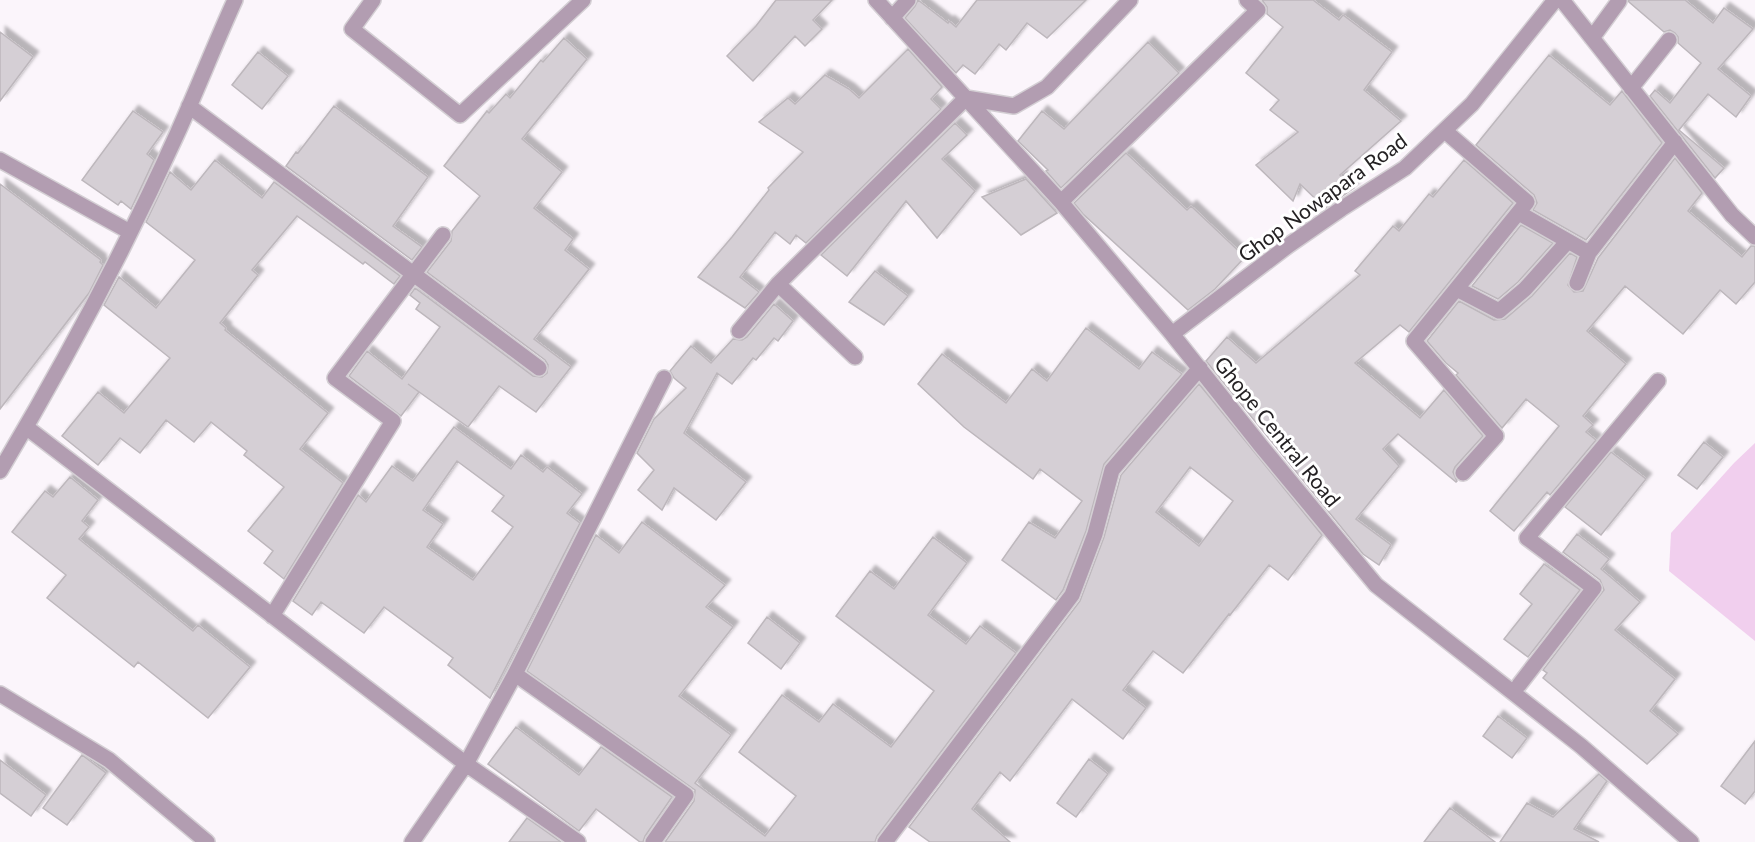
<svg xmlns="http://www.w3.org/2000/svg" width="1755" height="842" font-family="Lato,sans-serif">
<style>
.green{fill:#f1cfee}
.building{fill:#d5cfd5;stroke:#bdb7bc;stroke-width:1.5;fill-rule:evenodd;filter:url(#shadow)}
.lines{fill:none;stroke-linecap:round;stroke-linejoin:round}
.street-casing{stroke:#d4cfd4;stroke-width:18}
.street{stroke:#b29db1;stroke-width:15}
.labels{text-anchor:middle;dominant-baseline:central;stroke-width:6;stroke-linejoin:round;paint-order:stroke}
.street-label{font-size:21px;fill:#242123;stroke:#fff}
</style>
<defs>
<filter id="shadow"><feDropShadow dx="5.5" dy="-5.5" stdDeviation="1.5" flood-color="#0004"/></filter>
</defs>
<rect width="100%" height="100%" fill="#fbf5fb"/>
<path class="green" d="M1755,443V641L1669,571L1671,533L1734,463Z"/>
<path class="building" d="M776,0H832L813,20L822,29L805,46L795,36L753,81L727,56L756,26Z
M918,0L948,23L949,21L956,27L977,0H1086L1047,38L1027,23L1006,50L999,44L975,74L963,65L956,73L905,18L915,6Z
M1262,0H1313L1339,20L1343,15L1392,52L1364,90L1401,121L1340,175L1354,188L1325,208L1300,184L1293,201L1256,165L1298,132L1270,110L1279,100L1246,73L1283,27L1267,14V7Z
M1628,0H1685L1713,23L1724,8L1753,29L1718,69L1751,96L1736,117L1708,94L1679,130L1724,168L1715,178L1650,96L1655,90L1670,103L1701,63L1678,43V37L1675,33L1670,30L1664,32L1629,2Z
M0,32L33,57L0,101Z
M564,38L587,59L522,139L562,172L534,208L573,239L565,250L589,269L534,339L571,367L536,412L499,386L468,427L408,384L419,392L401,416L349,376L367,351L402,379L440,327L416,309L420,303L410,295L415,288L533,376L542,377L547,373L548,365L545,360L427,272L451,241L452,231L480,196L444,166L487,111L489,113L506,94L510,98L541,60L543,62Z
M1148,42L1179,73L1061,188L1046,171L1048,170L1018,141L1042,111L1064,129Z
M908,49L942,87L931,99L941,109L806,243L796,235L790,244L775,232L740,277L759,292L745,308L698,277L732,237L769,190L768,188L803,152L759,122L788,98L795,104L825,75L849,89L859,98Z
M258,52L288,76L262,109L232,85Z
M1549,55L1610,105L1622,91L1662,143L1586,240L1533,210L1537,203L1534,195L1476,145Z
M334,106L428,177L393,226L422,247L412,260L286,166L296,152L298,153Z
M133,111L163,132L147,154L154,160L131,209L121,201L118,205L82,180Z
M955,123L967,135L942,159L975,191L937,238L906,201L847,276L821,255Z
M1126,153L1187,210L1191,206L1245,257L1215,289L1188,310L1083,214L1074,203Z
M1675,158L1702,193L1688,211L1742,257L1751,246H1755V282L1736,304L1720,290L1683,334L1625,286L1587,331L1626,364L1583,416L1593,425L1586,432L1596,440L1550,495L1547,492L1514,531L1490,511L1559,426L1526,399L1502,428L1456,375L1458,373L1446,363L1427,341L1459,301L1494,320L1505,319L1532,296L1570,253L1577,257L1568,285L1574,292L1583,291L1598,258Z
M215,160L262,198L274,182L400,276L394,284L365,262L363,264L297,216L252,270L258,275L220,323L226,328L225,330L328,413L300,449L343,483L284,579L264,563L273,551L248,531L284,487L244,455L247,451L211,422L194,442L166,420L140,453L120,438L98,465L62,436L98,392L124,413L170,358L104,305L119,277L156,308L195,260L146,222L170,172L191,190Z
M1464,160L1513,203L1409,332L1400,325L1355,363L1420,418L1444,390L1483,436L1455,467L1453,472L1457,481L1456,482L1398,434L1383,449L1399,466L1356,519L1391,545L1379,565L1363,554L1206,361L1227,337L1256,363L1360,275L1355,271L1393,226L1399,231L1429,194L1433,197Z
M1026,179L1057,213L1021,235L982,197Z
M0,184L101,260L100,262L103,265L89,293L0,409Z
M1521,225L1553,243L1518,282L1498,299L1472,286Z
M875,271L908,296L884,325L849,302Z
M774,304L793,321L778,341L774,338L756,360L753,358L732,384L717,373L684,433L746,482L716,520L674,488L662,510L638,490L654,470L637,453L654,419L686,388L674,378L670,371L691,346L711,363L733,339L742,340L747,337Z
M1086,328L1139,369L1152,352L1182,374L1104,464L1086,531L1063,590L1056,600L1002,560L1029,522L1055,538L1082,501L1040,469L1033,479L964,427L918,384L942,354L1006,403L1032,369L1047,381Z
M1199,384L1322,535L1288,580L1269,565L1230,615L1229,614L1183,673L1153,651L1123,690L1146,708L1123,739L1072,699L1010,781L1000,772L972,809L1010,842H930L909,827L1080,601L1104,537L1121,475ZM1190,467L1233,501L1199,546L1156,512Z
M454,427L511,469L521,455L543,472L547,467L582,494L567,513L580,523L490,698L448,665L453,658L384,607L364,633L321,602L312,615L293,601L358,495L366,502L392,466L413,481ZM457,461L504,496L492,511L513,527L473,580L427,547L443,524L423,510Z
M1704,442L1723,457L1697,489L1678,475Z
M1611,452L1646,479L1601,535L1565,507Z
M70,477L98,500L82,521L89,527L79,539L193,631L198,625L250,667L208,718L138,662L134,667L47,598L66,575L12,532L45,491L53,497Z
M642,522L725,585L706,607L733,627L679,696L731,735L695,783L765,836L796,796L739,752L782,695L819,722L833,704L891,747L934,691L836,616L870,571L894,589L933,537L967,563L928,615L966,644L980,626L1016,653L877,836L875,842H665L694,801L695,790L527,671L596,535L619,553Z
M1577,534L1609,559L1601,569L1640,602L1615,630L1675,679L1650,711L1678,734L1647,764L1543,678L1547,673L1543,670L1604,590L1600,580L1563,552Z
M1544,564L1580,590L1528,657L1504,639L1532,604L1520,594Z
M767,617L800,643L781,669L748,643Z
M1498,716L1527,738L1512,758L1483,736Z
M516,727L579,775L601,747L672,797L645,836L643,842H640L596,809L579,831L488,764Z
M1755,741V791L1745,804L1721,786Z
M82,755L106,773L67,825L43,808Z
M1089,759L1108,774L1076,817L1057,803Z
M0,760L46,795L31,816L0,793Z
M1599,774L1607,781L1574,829L1599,842H1500L1527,803L1553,817Z
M1450,808L1495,842H1424Z
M527,818L561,842H509Z"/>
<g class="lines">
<g class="street-casing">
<path id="street" d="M373,0L352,29L460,115L583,0
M876,0L1061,202L1172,334L1261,446L1376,585L1581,746L1691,842
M1562,0L1732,215L1755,237
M892,18L908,0
M1592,38L1619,1
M1631,88L1669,40
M189,106L539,368
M1445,131L1527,202L1414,341L1496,436L1463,473
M0,160L130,232
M1061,202L1258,10L1247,0
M1519,213L1589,253
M1577,283L1589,253L1675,142
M778,284L855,357
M1457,289L1499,311L1525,289L1568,241
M739,331L778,284L966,98L1014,106L1047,87L1130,0
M1172,334L1289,245L1341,209L1405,168L1472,104L1555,0
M26,427L466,764L578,842
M0,471C65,362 125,249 177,134C197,90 215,44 235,0
M272,616L393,421L335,378L443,235
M515,674L686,795L653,842
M1519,685L1594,588L1527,538L1658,381
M0,694L109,760L207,842
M412,842L466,764L515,674L664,378
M885,842L1072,595L1095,534L1112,470L1200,368"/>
</g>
<use href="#street" class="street"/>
</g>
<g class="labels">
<g class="street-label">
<text transform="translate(1322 197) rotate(-36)">Ghop Nowapara Road</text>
<text transform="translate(1278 431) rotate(51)">Ghope Central Road</text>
</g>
</g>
</svg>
